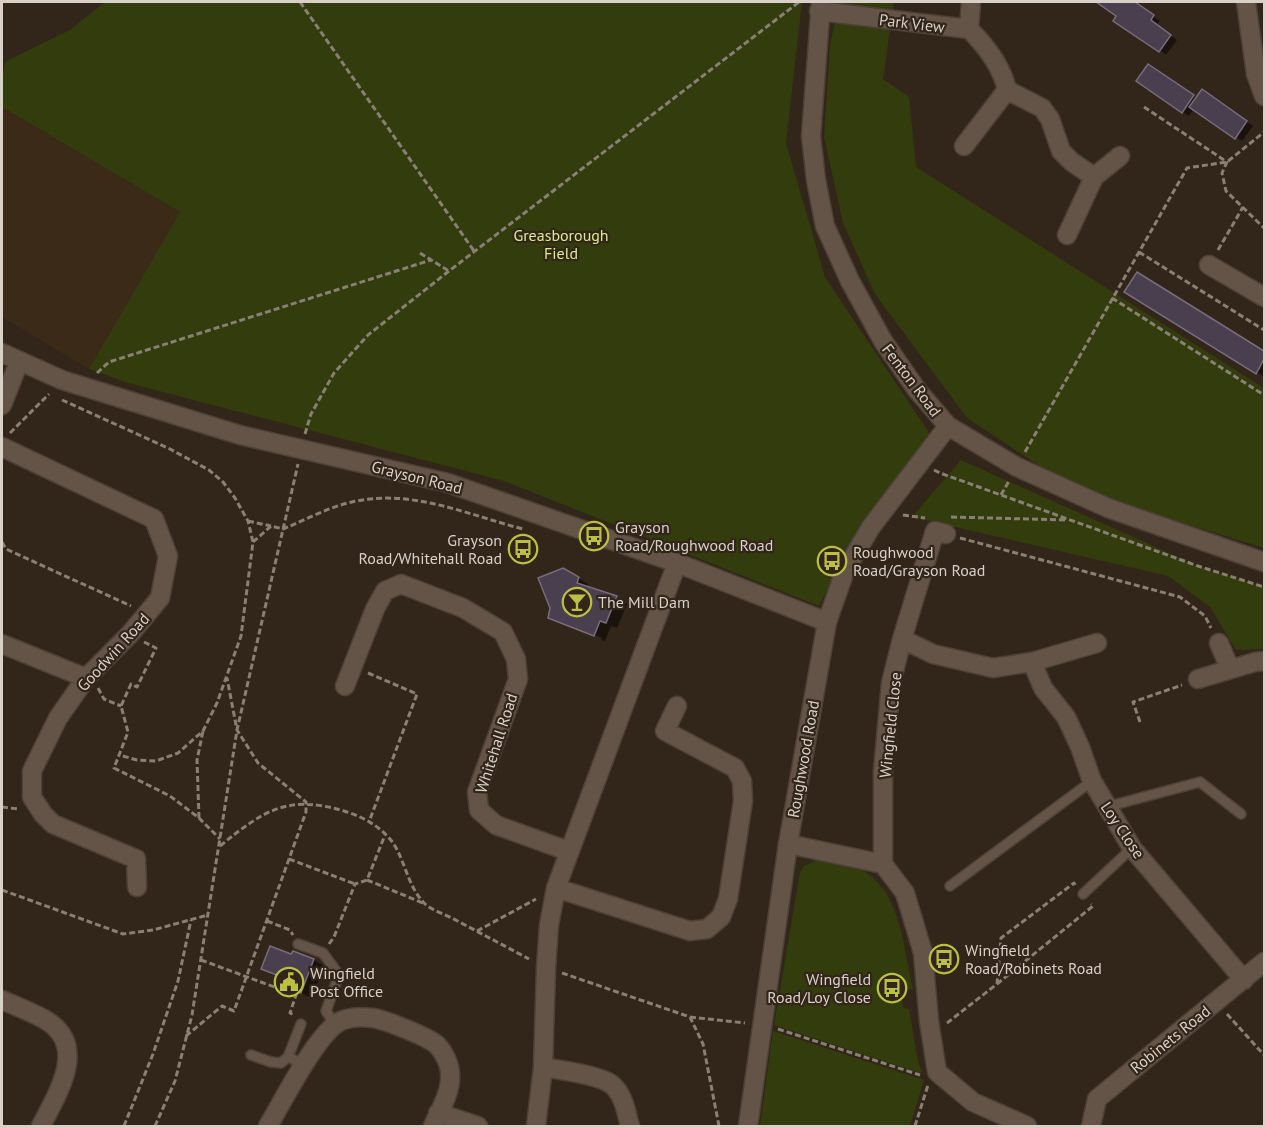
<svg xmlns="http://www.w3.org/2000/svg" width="1266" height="1128" font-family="'PT Sans',sans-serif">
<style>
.built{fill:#3c2a19}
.green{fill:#333c0c}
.shadow{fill:#0007}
.building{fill:#4a3f4e;stroke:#786c7c;stroke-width:1.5}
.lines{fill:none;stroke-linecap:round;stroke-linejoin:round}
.service-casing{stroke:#4c4037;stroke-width:12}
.minor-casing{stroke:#4c4037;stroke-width:21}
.tertiary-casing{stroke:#4c4037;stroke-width:21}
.path{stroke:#8a7f75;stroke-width:3;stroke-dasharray:6 3;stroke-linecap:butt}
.service{stroke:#635447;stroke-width:9}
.minor{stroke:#635447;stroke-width:18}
.tertiary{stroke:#635447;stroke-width:18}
.labels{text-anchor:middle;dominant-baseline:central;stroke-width:4.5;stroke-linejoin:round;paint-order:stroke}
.street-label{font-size:16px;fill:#d9d0c8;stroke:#322519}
.park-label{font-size:16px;fill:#d7ed8b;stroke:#322519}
.poi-label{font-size:16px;fill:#d9d0c8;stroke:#322519;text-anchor:start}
</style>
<rect width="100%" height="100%" fill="#322519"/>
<path class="built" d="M2,107L180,212L89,369L2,317Z"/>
<path class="green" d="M105,2H802L786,143L825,277L930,434L854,538L819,606L504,481L128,383L89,369L180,212L2,107V77L6,61L70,30Z
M839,2H894L883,79L909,97L916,167L1264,388V548L1131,507L1046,470L967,418L875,294L843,223L824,137L830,45Z
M961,460L1198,566L1264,587V649L1236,650L1210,607L1168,576L912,517Z
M822,858C899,865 900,928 913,989L906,990L907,996H902L903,1008L909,1009L918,1062L922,1071L920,1073L774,1025L800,872L804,866Z
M773,1031L924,1080L910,1126H760Z"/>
<path class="shadow" d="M1099,2H1132L1160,21L1156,25L1177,40L1166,55L1118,15Z
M1155,70L1197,98L1209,95L1253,126L1242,141L1194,108L1189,116L1182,112Z
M1137,274L1264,352L1263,376L1126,292Z
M563,569L588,584L587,588L617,598L627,604L617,628L611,626L605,641L601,640L602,638L559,621V623L550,618Z
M292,956L314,960L324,966L312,998L280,984L283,978L263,968Z"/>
<path class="building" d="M1096,2H1135L1154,15L1151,20L1171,35L1159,52L1113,21L1116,16Z
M1148,64L1194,95L1182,113L1136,81Z
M1202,89L1247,121L1235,139L1189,107Z
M1137,272L1264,351V359L1256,374L1124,292Z
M563,568L579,577L577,583L617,596L606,623L600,621L594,636L548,618L550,608L538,578Z
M270,946L291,954L293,951L314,959L301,993L279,985L282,977L261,969Z"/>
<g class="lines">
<g class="service-casing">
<path id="service" d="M1106,807L1200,782L1241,814
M950,886L1092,781
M1083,894L1132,848
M298,944L323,953L339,975L326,1011L335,1025
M251,1055L271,1062L281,1063L288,1057L305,1065
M288,1057L301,1024"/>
</g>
<g class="minor-casing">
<path id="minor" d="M1246,2L1256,74L1264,96
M819,11L969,29
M1007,90L1042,108L1050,119L1061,151L1072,162L1094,177
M964,146L1007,90C1002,66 986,46 969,29L971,2
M1067,235L1094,177L1120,156
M1209,265L1264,297
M2,353L62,380L240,435L448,483L677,563L827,622
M2,405L19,362
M2,447L154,519L168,556L160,598L130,634L86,678L58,718L32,771V797L43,814L53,824L136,859L137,887
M902,639L933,654L993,668L1032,662L1097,643
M1219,643L1230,669
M2,644L86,678
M1032,662L1043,688L1066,717L1080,747L1092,781L1132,848L1244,980
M1198,679L1255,662L1264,661
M345,686L375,609L385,591L401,584L463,608L503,632L516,659L518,679L477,792L479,810L496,825L568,851
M788,844L883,864L905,893L923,953L929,1021L937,1072L973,1102L1027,1126
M883,864V771L891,683L902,639L935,531L946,534
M556,888L690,931L707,929L721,917L728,899L743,801L742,781L735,768L665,731L677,706
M2,1000C16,1006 31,1012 44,1019C90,1045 57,1094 41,1126
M543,1067C559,1070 599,1075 611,1084C624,1094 626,1112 630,1126
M438,1113L478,1126
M268,1126C282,1103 318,1031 341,1021C350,1017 364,1017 373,1018C386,1020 428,1037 437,1045C444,1052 450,1065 450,1074C452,1091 439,1112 433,1126
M536,1126L543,1067L546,968L549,925L556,888L677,563
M1091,1126L1097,1099L1264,962"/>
</g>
<g class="tertiary-casing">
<path id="tertiary" d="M821,2L811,136L816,180L825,226L850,281L883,341L917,390L948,426L1017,467L1108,508L1264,562
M748,1126L788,844L827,622L845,571L871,527L948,426"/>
</g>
<path class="path" d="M300,2L474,251
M1144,107L1227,162L1222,173L1226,191L1264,228
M1218,250L1243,207
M1139,252L1264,330
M420,253L449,271
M1112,298L1264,395
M97,373L109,362L431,260
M62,400L168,448L209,470L223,482L235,498L248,521L253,542L241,636L217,703L203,731L178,753L156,761L137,760L119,755
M10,433L49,394
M305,434L311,414L334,373L368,335L449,271L799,2
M1025,452L1187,168L1227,162L1264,132
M934,470L940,473L1198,566L1264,587
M1001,495L1009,481
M903,515L925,518
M951,517L1067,520
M248,521L271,526
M960,538L1180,597L1205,616L1211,628
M2,542L6,549L131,606
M253,542L271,526L283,529C305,520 329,507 352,502C411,488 468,515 523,529
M144,642L156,648L137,687L131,684L121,706L128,732L114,768L170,796L199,818L220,839
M368,673L417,694L369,822
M98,688L104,699L121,706
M1140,722L1133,702L1182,685
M2,807L18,809
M199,818L197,760L203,731
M220,846C263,811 287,794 344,811C361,816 378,825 390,839C405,857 406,884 424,903C431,910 444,914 452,918C478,932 503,945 529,959
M289,859L355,884
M367,880L423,903
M2,890L123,934L153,930L208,915
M267,921L290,930L293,935
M477,931L536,899
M329,944L334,937L355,884L367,880L385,835
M201,960L296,995L290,1013L294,1015
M562,973L690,1017L703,1044L719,1126
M997,984L1093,906L1091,904
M1227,1014L1264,1055
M690,1017L745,1023
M947,1023L997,984L1001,938L1074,883L1075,885
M778,1029L920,1075
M186,1036L222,1006L234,1011L306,812V802L258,763L237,730L227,678
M124,1126L153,1054L178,981L191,920
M155,1126L175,1081L192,1015L237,730L298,464
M915,1126L928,1085"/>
<use href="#service" class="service"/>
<use href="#minor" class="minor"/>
<use href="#tertiary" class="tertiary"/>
</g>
<defs>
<g id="bus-ring" transform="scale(1.5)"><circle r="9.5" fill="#322519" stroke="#bbc044" stroke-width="1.5"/><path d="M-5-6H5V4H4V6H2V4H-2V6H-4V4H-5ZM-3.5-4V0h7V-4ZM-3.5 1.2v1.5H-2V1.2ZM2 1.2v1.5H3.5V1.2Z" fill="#bbc044"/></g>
<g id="bar-ring" transform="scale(1.5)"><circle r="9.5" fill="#322519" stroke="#bbc044" stroke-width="1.5"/><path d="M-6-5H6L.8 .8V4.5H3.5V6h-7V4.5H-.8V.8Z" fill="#bbc044"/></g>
<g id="civic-ring" transform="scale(1.5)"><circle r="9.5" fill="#322519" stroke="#bbc044" stroke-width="1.5"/><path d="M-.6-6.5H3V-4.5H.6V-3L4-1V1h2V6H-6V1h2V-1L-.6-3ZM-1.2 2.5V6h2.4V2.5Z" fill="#bbc044"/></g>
</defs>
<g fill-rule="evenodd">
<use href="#bus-ring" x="594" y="536"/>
<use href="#bus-ring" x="523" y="549"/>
<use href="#bus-ring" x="832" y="561"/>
<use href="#bar-ring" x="577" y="602"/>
<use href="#bus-ring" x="944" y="959"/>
<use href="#civic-ring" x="289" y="982"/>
<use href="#bus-ring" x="892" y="988"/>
</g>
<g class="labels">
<g class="street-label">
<text transform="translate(912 23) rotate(7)">Park View</text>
<text transform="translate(912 380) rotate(53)">Fenton Road</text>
<text transform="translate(417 477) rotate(14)">Grayson Road</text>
<text transform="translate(113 652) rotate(-48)">Goodwin Road</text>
<text transform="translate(890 725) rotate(-84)">Wingfield Close</text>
<text transform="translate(496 743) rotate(-72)">Whitehall Road</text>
<text transform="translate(803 759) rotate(-80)">Roughwood Road</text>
<text transform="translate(1123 830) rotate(56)">Loy Close</text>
<text transform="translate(1170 1039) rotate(-39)">Robinets Road</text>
</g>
<g class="park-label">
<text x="561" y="235">Greasborough<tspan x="561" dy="18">Field</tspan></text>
</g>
<g class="poi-label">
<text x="615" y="527">Grayson<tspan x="615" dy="18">Road/Roughwood Road</tspan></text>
<text x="502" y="540" text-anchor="end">Grayson<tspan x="502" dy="18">Road/Whitehall Road</tspan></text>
<text x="853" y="552">Roughwood<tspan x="853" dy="18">Road/Grayson Road</tspan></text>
<text x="598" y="602">The Mill Dam</text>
<text x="965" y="950">Wingfield<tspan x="965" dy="18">Road/Robinets Road</tspan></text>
<text x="310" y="973">Wingfield<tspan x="310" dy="18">Post Office</tspan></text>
<text x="871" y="979" text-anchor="end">Wingfield<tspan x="871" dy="18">Road/Loy Close</tspan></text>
</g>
</g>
<rect width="1266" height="1128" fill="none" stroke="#d9d0c8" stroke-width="6"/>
</svg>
